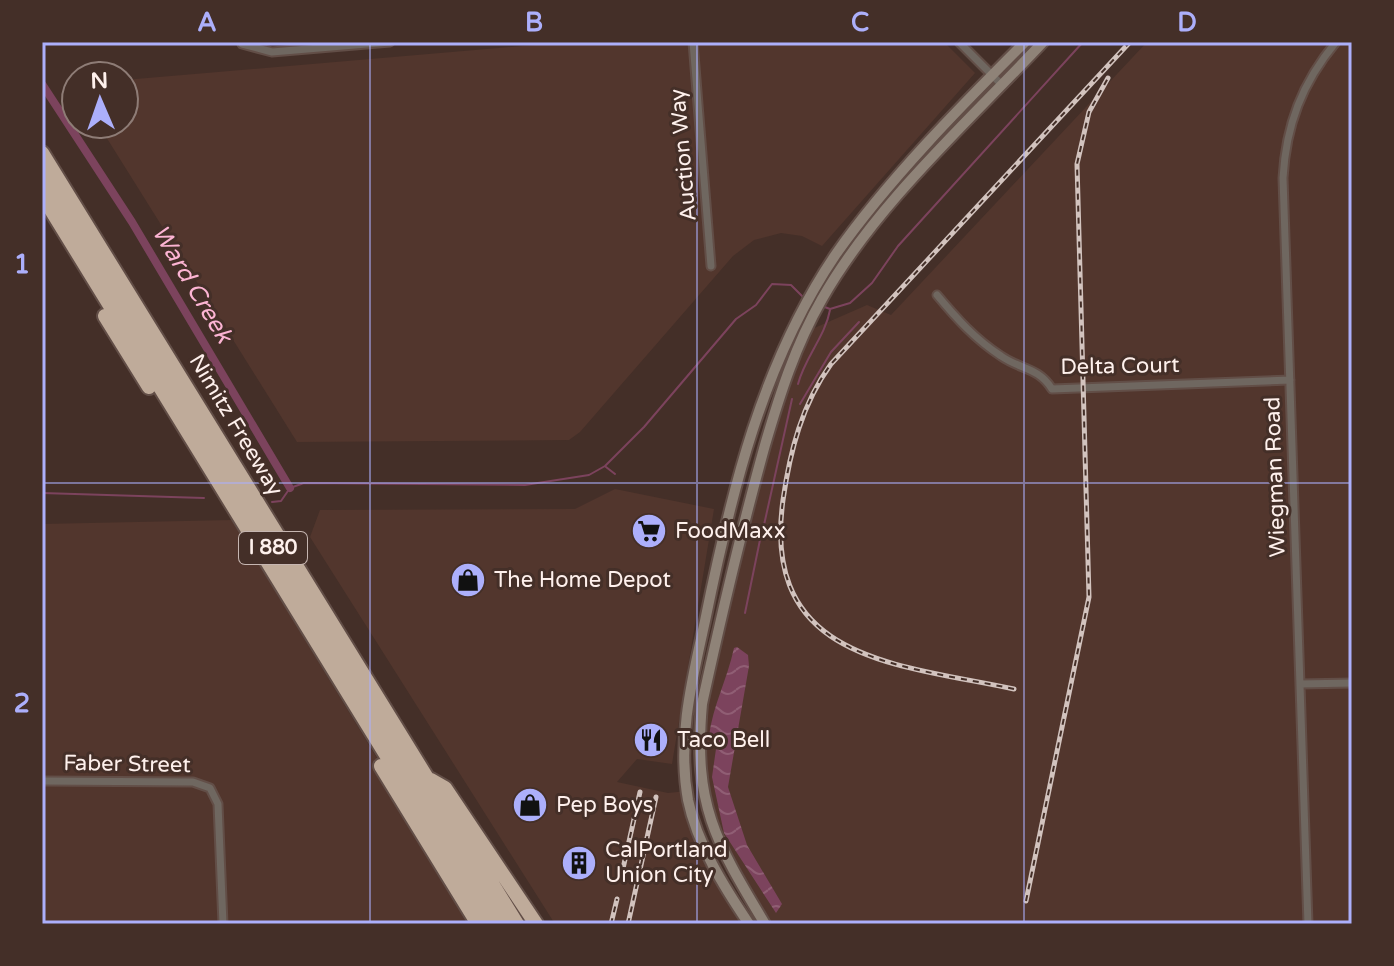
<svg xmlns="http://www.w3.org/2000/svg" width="1394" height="966" font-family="'Varela Round',sans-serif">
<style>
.built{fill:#52362d}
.water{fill:url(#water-waves)}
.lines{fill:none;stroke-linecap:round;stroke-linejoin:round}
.stream{stroke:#7c435d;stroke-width:2}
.canal{stroke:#7c435d;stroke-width:8}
.minor-casing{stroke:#624e47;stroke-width:11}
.secondary-casing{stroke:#624e47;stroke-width:14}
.motorway-casing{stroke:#624e47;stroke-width:18}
.minor{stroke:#6f6760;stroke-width:7}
.secondary{stroke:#8f8378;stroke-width:10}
.motorway{stroke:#bfab9a;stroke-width:14}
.rail-casing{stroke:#d2c3be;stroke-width:5}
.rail{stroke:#442f28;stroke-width:2;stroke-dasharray:6;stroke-linecap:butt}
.grid{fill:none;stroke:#acaffb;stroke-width:2;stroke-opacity:0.55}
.labels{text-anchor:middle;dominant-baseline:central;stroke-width:6;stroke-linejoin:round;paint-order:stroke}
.shield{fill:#442f28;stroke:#c6b6b1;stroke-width:2}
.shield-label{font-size:20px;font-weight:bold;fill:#fef0ec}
.street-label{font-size:22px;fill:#fef0ec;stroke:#442f28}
.poi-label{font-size:22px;fill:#fef0ec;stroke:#442f28;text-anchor:start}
.water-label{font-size:24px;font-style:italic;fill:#fcb4d3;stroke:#442f28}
.neatline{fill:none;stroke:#acaffb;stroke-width:3}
.grid-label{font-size:26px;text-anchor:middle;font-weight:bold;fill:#acaffb}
</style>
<defs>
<pattern id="water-waves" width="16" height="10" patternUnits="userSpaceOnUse" patternTransform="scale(2)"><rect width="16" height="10" fill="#7c435d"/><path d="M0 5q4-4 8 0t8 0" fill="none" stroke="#905e74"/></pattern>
</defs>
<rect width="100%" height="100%" fill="#442f28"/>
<path class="built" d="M570,42H944L975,73L822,246L802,236L781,233L754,240L733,256L580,432L569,440L297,442L98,124H124V80Z
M1147,42H1352V924H765L736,875L700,776L702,704L745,511L803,333L867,305L891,315Z
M615,489L714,509L672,764L637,759L617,782L668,793L687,791L699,834L749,924H555L310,537L320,510L575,509Z
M232,520L478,924H42V524Z"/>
<path class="water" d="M737,647L748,655L749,666L728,787L747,845L782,904L776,913L724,833L712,777L717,742L709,736C713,705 727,680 734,648Z"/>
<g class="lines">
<path class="stream" d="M822,306L830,309L850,303L872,283L898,246L1083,42
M798,384C805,357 825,337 830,310
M800,404L831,352L859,322
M606,467L615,474
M42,493L204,498
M272,502L281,501L290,488L304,483L525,485L589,475L605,466L644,427L736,319L756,305L772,284L791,285L805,299
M764,525L792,399
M745,613L761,535"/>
<path class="canal" d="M42,84L132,222L290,488"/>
<g class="minor-casing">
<path id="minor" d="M693,42L711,266
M959,42L1002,85
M242,44L272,52L390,42
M937,295C957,319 975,339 1001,356C1021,370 1038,367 1052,389L1290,380
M1300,684L1352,683
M42,781L193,782L210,788L218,804L223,924
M1308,924L1283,178C1286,125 1302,83 1336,42"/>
</g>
<g class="secondary-casing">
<path id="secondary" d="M749,924C724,887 697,844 688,800C677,739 692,680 705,621C731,493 762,363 836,254C887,181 962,105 1025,42
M765,924C715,841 693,804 702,704C721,617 741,531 765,445C780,394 795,346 822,299C876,204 969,121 1043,42"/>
</g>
<g class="motorway-casing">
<path id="motorway" d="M42,153L517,924
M42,173L504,924
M42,195L490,924
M105,316L149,387
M381,766L478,924
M431,780L445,788L536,924"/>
</g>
<use href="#minor" class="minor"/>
<use href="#secondary" class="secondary"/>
<use href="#motorway" class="motorway"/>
<g class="rail-casing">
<path id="rail" d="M1014,689C897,664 761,661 783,500C790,451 802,404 831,364L1130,42
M622,873L640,792
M1026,901L1089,597L1077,164L1089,112L1108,78
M611,924L617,899
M628,924L656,797"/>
</g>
<use href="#rail" class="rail"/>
</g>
<path class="grid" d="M370,42V924M697,42V924M1024,42V924M42,483H1352"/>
<defs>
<g id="supermarket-disc" transform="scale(1.8)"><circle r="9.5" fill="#acaffb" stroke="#442f28"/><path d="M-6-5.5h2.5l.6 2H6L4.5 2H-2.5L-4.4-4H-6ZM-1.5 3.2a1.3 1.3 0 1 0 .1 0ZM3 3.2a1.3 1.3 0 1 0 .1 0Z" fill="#111"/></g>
<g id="shop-disc" transform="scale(1.8)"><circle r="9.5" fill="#acaffb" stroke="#442f28"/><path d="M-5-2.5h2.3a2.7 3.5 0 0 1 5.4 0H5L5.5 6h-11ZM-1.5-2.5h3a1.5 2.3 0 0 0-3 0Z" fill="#111"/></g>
<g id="restaurant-disc" transform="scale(1.8)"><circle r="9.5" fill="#acaffb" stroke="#442f28"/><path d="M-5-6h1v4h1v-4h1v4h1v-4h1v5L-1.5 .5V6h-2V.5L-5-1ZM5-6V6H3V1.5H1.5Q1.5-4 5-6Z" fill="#111"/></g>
<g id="building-disc" transform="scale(1.8)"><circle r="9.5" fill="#acaffb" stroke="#442f28"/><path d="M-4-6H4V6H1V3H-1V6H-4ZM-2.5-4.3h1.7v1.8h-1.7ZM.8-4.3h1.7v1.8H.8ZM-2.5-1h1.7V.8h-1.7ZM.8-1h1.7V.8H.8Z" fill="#111"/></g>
</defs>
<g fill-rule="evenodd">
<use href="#supermarket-disc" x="649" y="531"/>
<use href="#shop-disc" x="468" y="580"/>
<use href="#restaurant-disc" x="651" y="740"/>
<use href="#shop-disc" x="530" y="805"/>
<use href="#building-disc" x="579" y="863"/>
</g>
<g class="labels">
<rect class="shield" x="239" y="532" width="68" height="32" rx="6"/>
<g class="shield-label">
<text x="273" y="548">I 880</text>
</g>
<g class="street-label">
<text transform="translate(683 155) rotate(-95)">Auction Way</text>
<text transform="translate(1120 366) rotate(-1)">Delta Court</text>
<text transform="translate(236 425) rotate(59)">Nimitz Freeway</text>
<text transform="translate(1275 477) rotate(-92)">Wiegman Road</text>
<text transform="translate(127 764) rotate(1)">Faber Street</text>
</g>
<g class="poi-label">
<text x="675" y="531">FoodMaxx</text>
<text x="494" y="580">The Home Depot</text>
<text x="677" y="740">Taco Bell</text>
<text x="556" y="805">Pep Boys</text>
<text x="605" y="850">CalPortland<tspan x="605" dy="25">Union City</tspan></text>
</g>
<g class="water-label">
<text transform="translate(192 284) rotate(59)">Ward Creek</text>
</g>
</g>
<rect width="1394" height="966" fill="none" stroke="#442f28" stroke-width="88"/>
<g transform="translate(100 100) rotate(358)"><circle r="38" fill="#442f28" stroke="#8e7c76" stroke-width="2"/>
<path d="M0-6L14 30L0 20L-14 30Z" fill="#acaffb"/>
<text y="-12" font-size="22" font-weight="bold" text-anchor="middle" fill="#fef0ec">N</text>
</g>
<rect x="44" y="44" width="1306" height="878" class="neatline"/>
<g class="grid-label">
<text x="207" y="31">A</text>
<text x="534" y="31">B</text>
<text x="860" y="31">C</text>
<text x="1187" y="31">D</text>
<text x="22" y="273">1</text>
<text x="22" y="712">2</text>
</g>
</svg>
